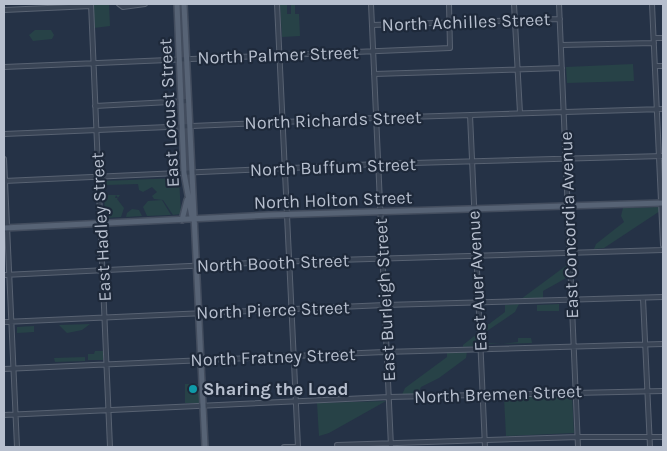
<svg xmlns="http://www.w3.org/2000/svg" width="667" height="451" font-family="Karla,sans-serif">
<style>
.green{fill:#274247}
.lines{fill:none;stroke-linecap:round;stroke-linejoin:round}
.minor-casing{stroke:#586272;stroke-width:6}
.major-casing{stroke:#434d5e;stroke-width:8}
.minor{stroke:#394455;stroke-width:4}
.major{stroke:#576375;stroke-width:5}
.culture-dot{fill:#0f9aa8;stroke:#1e293a;stroke-width:2}
.labels{text-anchor:middle;dominant-baseline:central;stroke-width:4.5;stroke-linejoin:round;paint-order:stroke}
.street-label{font-size:18px;fill:#b7bfce;stroke:#1e293a}
.poi-label{font-size:18px;font-weight:bold;fill:#b7bfce;stroke:#1e293a;text-anchor:start}
</style>
<rect width="100%" height="100%" fill="#253246"/>
<path class="green" d="M93,4H109L110,26L94,28Z
M280,4H287V14H291V4H295V14H299L300,36L282,37Z
M35,30H51L54,35L52,39L33,41L29,35Z
M633,64L634,81L567,83L566,67Z
M179,178L181,214L173,215L163,200L154,199L152,196L157,192L152,187L143,192L139,190L138,184L107,185L106,188H104L103,181Z
M104,192H107V195H116L115,198H118L116,195H120L117,199L124,208L121,217L105,218Z
M162,200L171,215L147,216L143,207L148,201Z
M659,207L660,211L604,248L594,249L596,244L624,222L621,216L623,208Z
M132,209L139,210L142,216L126,217L127,213Z
M567,265L568,277L543,291V298L521,299Z
M519,304L515,312L484,333L485,343L501,344H485L482,325L489,324L505,312V305Z
M559,304V311H537V305Z
M90,324L82,330L67,333L59,325Z
M34,326V332L17,333V327Z
M478,333V346L463,347V345Z
M518,338H531L532,343L503,344L518,342Z
M95,351H103V360H88V354H94Z
M467,351L466,358L439,378L421,387L418,394L402,395L405,388L447,357V352Z
M85,357V361L55,362L54,358Z
M185,384H199V403H185Z
M572,395L574,433L506,436L504,398Z
M386,401L329,433L319,436L317,403Z"/>
<g class="lines">
<g class="minor-casing">
<path id="minor" d="M91,4L110,447
M119,4L123,7L145,4
M277,4L298,447
M371,4L391,447
M514,4L520,113
M559,4L578,447
M652,4L663,245
M4,10L91,6
M372,25L560,19
M654,38H663
M561,45L654,43
M655,66H663
M4,67L450,48L449,4
M374,74L562,68
M95,106L188,101
M470,115L485,447
M4,134L376,118L663,109
M4,159L17,447
M4,181L378,164L663,156
M4,275L271,262L663,250
M643,298L650,447
M4,322L385,305L663,297
M4,369L384,352L663,344
M4,415L389,397L663,391
M337,445L578,437H663
M284,447H298"/>
</g>
<g class="major-casing">
<path id="major" d="M177,4L184,173L192,217
M184,4L205,447
M182,220L187,200
M4,228L269,215L663,203"/>
</g>
<use href="#minor" class="minor"/>
<use href="#major" class="major"/>
</g>
<circle class="culture-dot" cx="193" cy="389" r="5"/>
<g class="labels">
<g class="street-label">
<text transform="translate(466 22) rotate(-2)">North Achilles Street</text>
<text transform="translate(278 55) rotate(-2)">North Palmer Street</text>
<text transform="translate(169 113) rotate(-93)">East Locust Street</text>
<text transform="translate(333 120) rotate(-2)">North Richards Street</text>
<text transform="translate(333 167) rotate(-2)">North Buffum Street</text>
<text transform="translate(333 200) rotate(-2)">North Holton Street</text>
<text transform="translate(569 225) rotate(-92)">East Concordia Avenue</text>
<text transform="translate(101 227) rotate(-93)">East Hadley Street</text>
<text transform="translate(273 263) rotate(-2)">North Booth Street</text>
<text transform="translate(477 281) rotate(-93)">East Auer Avenue</text>
<text transform="translate(385 300) rotate(-93)">East Burleigh Street</text>
<text transform="translate(273 310) rotate(-2)">North Pierce Street</text>
<text transform="translate(273 357) rotate(-2)">North Fratney Street</text>
<text transform="translate(498 394) rotate(-2)">North Bremen Street</text>
</g>
<g class="poi-label">
<text x="203" y="389">Sharing the Load</text>
</g>
</g>
<rect width="667" height="451" fill="none" stroke="#b7bfce" stroke-width="10"/>
</svg>
